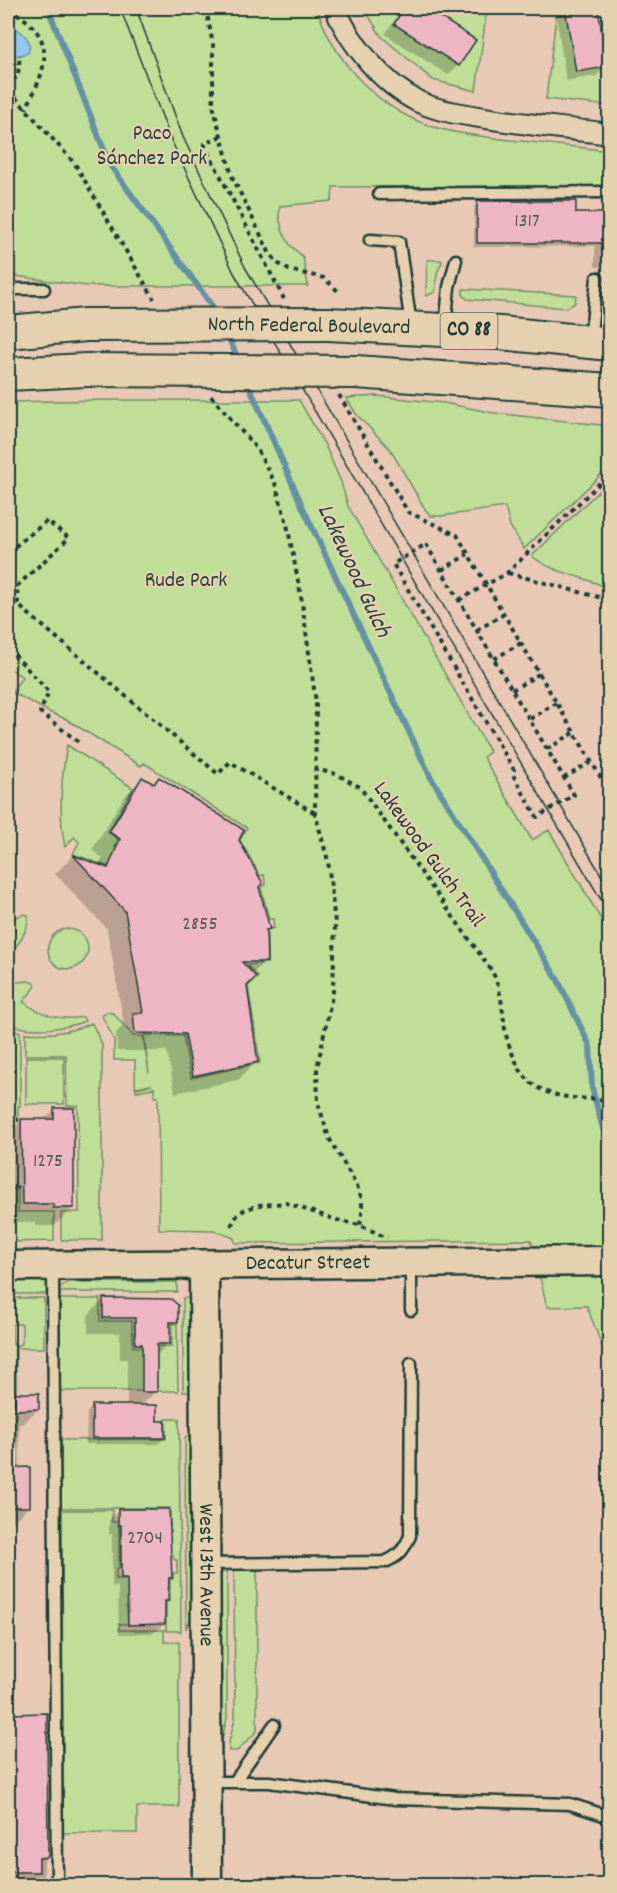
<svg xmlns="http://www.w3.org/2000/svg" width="617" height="1893" font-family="Dekko,sans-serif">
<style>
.green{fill:#bfde97;stroke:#6f8e66;stroke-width:1.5}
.water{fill:#96c7f2;stroke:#6690a6;stroke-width:1.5}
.shadow{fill:#0003}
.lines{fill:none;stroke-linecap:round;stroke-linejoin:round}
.stream{stroke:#6690a6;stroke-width:6}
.building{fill:#eeb5c5;stroke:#1f3d34;stroke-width:1.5}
.lane-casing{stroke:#1f3d34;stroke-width:15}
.street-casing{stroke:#1f3d34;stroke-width:24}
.secondary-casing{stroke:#1f3d34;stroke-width:33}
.primary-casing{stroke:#1f3d34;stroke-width:36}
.path{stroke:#1f3d34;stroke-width:4;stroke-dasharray:4.5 4.5;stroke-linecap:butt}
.lane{stroke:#e5d1af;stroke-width:10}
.street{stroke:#e5d1af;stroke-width:20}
.secondary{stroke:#e5d1af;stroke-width:28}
.primary{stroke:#e5d1af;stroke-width:32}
.tram{stroke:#1f3d34;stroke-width:1.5}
.primary-bridge-casing{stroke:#1f3d34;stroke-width:36;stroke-linecap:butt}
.primary-bridge{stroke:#e5d1af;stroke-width:32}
.labels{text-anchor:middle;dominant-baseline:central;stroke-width:4.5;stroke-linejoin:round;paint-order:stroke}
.number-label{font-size:20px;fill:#535b58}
.shield{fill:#e5d1af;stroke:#5a6959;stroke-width:1.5}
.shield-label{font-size:21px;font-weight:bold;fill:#1f3d34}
.park-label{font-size:22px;fill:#274539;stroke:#e5d1af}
.street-label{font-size:22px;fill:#1f3d34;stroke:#e5d1af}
.water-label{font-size:24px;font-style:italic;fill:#25443e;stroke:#e5d1af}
</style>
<rect width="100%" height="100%" fill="#e8c9b6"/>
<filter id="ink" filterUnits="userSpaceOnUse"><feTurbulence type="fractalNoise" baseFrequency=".0167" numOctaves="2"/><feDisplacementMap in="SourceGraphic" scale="12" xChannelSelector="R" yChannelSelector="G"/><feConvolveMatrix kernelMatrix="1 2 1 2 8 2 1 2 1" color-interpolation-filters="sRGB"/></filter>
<g filter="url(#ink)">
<path class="green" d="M8,8H317C333,59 374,105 425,124C452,134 482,136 510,140C543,143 576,147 609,151V186L333,187L332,201L280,206L279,216L282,230L290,245L303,257L308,286H87L8,275Z
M364,8H487L476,91L433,80L381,36Z
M557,8H609V106L546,99Z
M427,260H441L442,262L437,273L435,292L426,296Z
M463,289L576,295L575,303L566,308L467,299L463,295Z
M377,396L444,403L494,413L609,426V467L524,549L510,526L505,507L442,516H431L425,509L390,449L357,415L346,398Z
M107,400H299L325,445L341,482L348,506L490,752L483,757L532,840L549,830L609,933V1365L587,1306L547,1307L531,1240L235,1243L234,1238L213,1230L159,1229L158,1097H154V1088L136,1091V1088L152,1085L135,1087V1060H114V1040L102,1016L107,1012L113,1013L133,1036H143L149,1073L144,1035L183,1036L191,1078L260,1063L248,986L258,977L247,965L267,963V930L274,928L273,919H269L261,888L266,885L264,875L260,876L240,840L247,828L144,763L141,766L66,719L49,712L12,692L22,677L8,667V402Z
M609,481V589C584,575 555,575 532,556Z
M67,745L133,788L108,832L118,839L115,847L125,852L115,869L73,854L79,842L74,837L65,847C58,814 61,779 67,745Z
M25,914L28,915C30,927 18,948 8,953V915L9,919Z
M48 949a20 20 0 1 1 40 0a20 20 0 1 1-40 0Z
M28,981L35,983L36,986L23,1002C42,1015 59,1021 83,1017L85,1021C62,1030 31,1032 8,1024V983Z
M92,1023L102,1045V1240H61V1213L79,1212L78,1106H67L66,1055H25V1033C49,1035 70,1033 92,1023Z
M8,1030L20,1032V1106H18V1118H8Z
M26,1057H64V1104H26Z
M8,1189H18V1212H54V1241L8,1242Z
M8,1281H47V1294H8Z
M68,1282H177V1292H59V1288Z
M8,1298H44V1348H17V1345L22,1344V1324H12V1339H8Z
M183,1298H191V1392H183Z
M60,1299H100V1321H132L133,1347L172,1346V1324H177L178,1391H60Z
M8,1340H13V1345H16V1392H14V1411H16V1439H8Z
M166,1419H179L181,1631H166V1602L170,1601V1579H173V1573H177V1560H174L173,1554C154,1554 139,1569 120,1569V1525L170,1527V1508H61V1440L166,1439Z
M185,1437H192V1617L186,1629Z
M62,1510H112V1522H118L119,1525V1568L116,1569V1579H133L165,1601V1606H127L128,1624H119V1630H164V1642H179V1807H137V1833H63Z
M257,1566V1731L237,1751H229V1742L235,1719L234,1567Z
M227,1567V1718L221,1743L220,1576Z"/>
<path class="water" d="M8,22C17,31 35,37 28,53L8,58Z"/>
<path class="shadow" d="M403,8H423L474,40L458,65L448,75L385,34Z
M555,8H596L605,67L596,76L566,81Z
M610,74V103H606Z
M478,203L574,215H610V267H595V246L474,247V207Z
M142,779L237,840L258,888L268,928L264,932L265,961L252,974L245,986L256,1062L238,1080L175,1093L167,1051H117L116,1033L124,1025L107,929L55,874L73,856L99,866L103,858L92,850L124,797Z
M55,1110L73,1208L54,1226H36V1222H8V1135L22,1120H44Z
M103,1300L176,1322L168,1329V1343L156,1356V1391L140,1407L156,1423L164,1438L158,1444H86L87,1412L93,1406L127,1407V1359H120V1333H88V1315Z
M16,1395L38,1409L22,1424H19L20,1469L29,1506L13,1522H8V1403Z
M119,1510L171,1578L167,1581V1600L164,1603V1624L154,1633L119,1634L118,1587H112V1534H109V1520Z
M8,1715H46L47,1857L44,1860V1886H8Z"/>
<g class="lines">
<path class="stream" d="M48,8L110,165L218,314
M227,334L239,361
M247,381L303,508L430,776L558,980L590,1046L592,1088L610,1155"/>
</g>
<path class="building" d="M404,8H426L476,40L459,66L394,24Z
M565,8H598L607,67L576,72Z
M477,201H576V213H609V243H477Z
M142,777L154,784L159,777L244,830L239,840L263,884L259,887L270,929L266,930L267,962H242L256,977L247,986L258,1062L193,1076L185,1034L135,1033L133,1013H143L125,911L73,855L108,868L120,839L109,832Z
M54,1108H74V1208H53V1204H22L21,1119H54Z
M103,1298L171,1299L178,1305V1322H170V1344H157V1392H142V1344H135V1318H103Z
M15,1393H39V1409L15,1410Z
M92,1405H157V1421H165V1438H92Z
M30,1467V1507H8V1468Z
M118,1509H169L172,1578H169L168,1601H165V1624L128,1625L127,1578H121V1525H118Z
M47,1713L48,1857L39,1858V1872H11V1858H8V1714Z"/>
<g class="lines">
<g class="lane-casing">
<path id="lane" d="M379,194L610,192
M370,240L399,242L411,325
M8,289H44
M445,328L449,287L456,260
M590,341L597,278
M411,1265V1310
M53,1268L57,1886
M206,1564L385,1562C399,1556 404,1550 410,1536L411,1363
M235,1781L274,1725
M207,1782H269L395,1799L570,1804L610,1817"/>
</g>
<g class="street-casing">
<path id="street" d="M335,8C350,44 383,84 419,102C436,110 455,113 473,116C518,124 564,128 610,134"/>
</g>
<g class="secondary-casing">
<g id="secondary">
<path id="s1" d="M8,1266L610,1261"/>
<path id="s2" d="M204,1266L207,1886"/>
</g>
</g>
<g class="primary-casing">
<path id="primary" d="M328,324L500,333L610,344
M8,332L86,325
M356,372L610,390
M8,374L86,370"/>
</g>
<path class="path" d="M9,8C15,14 22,16 28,22C58,49 40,79 26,109
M206,8L213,45V105L221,136L232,176L270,254L279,264L289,270L324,278L340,293
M8,88L18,74L20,55
M8,92L16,98L75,164L154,299
M221,136L204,144L284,299
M339,395L408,512L457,535L610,793
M211,396L257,449L275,483L287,524L301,596L316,703L315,813L328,861L335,923L333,991L317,1068L318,1103L329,1138L357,1186L362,1199V1214L360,1225
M426,544L574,795L537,817L513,775L514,770L393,564Z
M8,552L47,521L69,538L17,586L18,605L218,774L230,762L315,813
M442,570L468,554
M508,573L602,598L610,602
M459,600L507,573L610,473
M477,630L504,614
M8,648L49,692L40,712L81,744
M494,659L521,643
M512,690L539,674
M530,719L556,703
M547,749L574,733
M314,769L336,774L360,787L492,971C502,991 502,1008 505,1029C507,1042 512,1053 517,1064C536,1102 573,1097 610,1100
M564,778L591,762
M8,1120H19
M8,1188H19
M231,1226L238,1214L244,1210L259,1205L286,1203L340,1221L360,1225L387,1238"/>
<use href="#lane" class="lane"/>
<use href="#street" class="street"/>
<use href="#secondary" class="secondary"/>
<use href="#primary" class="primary"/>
<path class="tram" d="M120,8L172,142L234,273L610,915
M136,8L183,137L245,267L610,890"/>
<g class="primary-bridge-casing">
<path id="primary-bridge" d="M86,325L328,324
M86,370L356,372"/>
</g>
<use href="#primary-bridge" class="primary-bridge"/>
</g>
</g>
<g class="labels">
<g class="number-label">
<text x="527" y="222">1317</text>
<text x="200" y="925">2855</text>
<text x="48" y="1162">1275</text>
<text x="145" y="1539">2704</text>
</g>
<rect class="shield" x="440.5" y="313" width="57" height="36" rx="4.5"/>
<g class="shield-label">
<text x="469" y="331">CO 88</text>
</g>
<g class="park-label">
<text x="152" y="134">Paco<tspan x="152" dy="25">Sánchez Park</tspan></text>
<text x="186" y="581">Rude Park</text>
</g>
<g class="street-label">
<text transform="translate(309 327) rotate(1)">North Federal Boulevard</text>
<text transform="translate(428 855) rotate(54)">Lakewood Gulch Trail</text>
<text stroke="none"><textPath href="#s1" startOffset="300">Decatur Street</textPath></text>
<text stroke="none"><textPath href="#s2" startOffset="309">West 13th Avenue</textPath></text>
</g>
<g class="water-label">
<text transform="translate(353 571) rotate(65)">Lakewood Gulch</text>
</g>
</g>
<rect width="617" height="1893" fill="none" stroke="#e5d1af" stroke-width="30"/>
<rect x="15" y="15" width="587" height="1863" fill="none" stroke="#1f3d34" stroke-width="2" filter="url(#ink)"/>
</svg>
